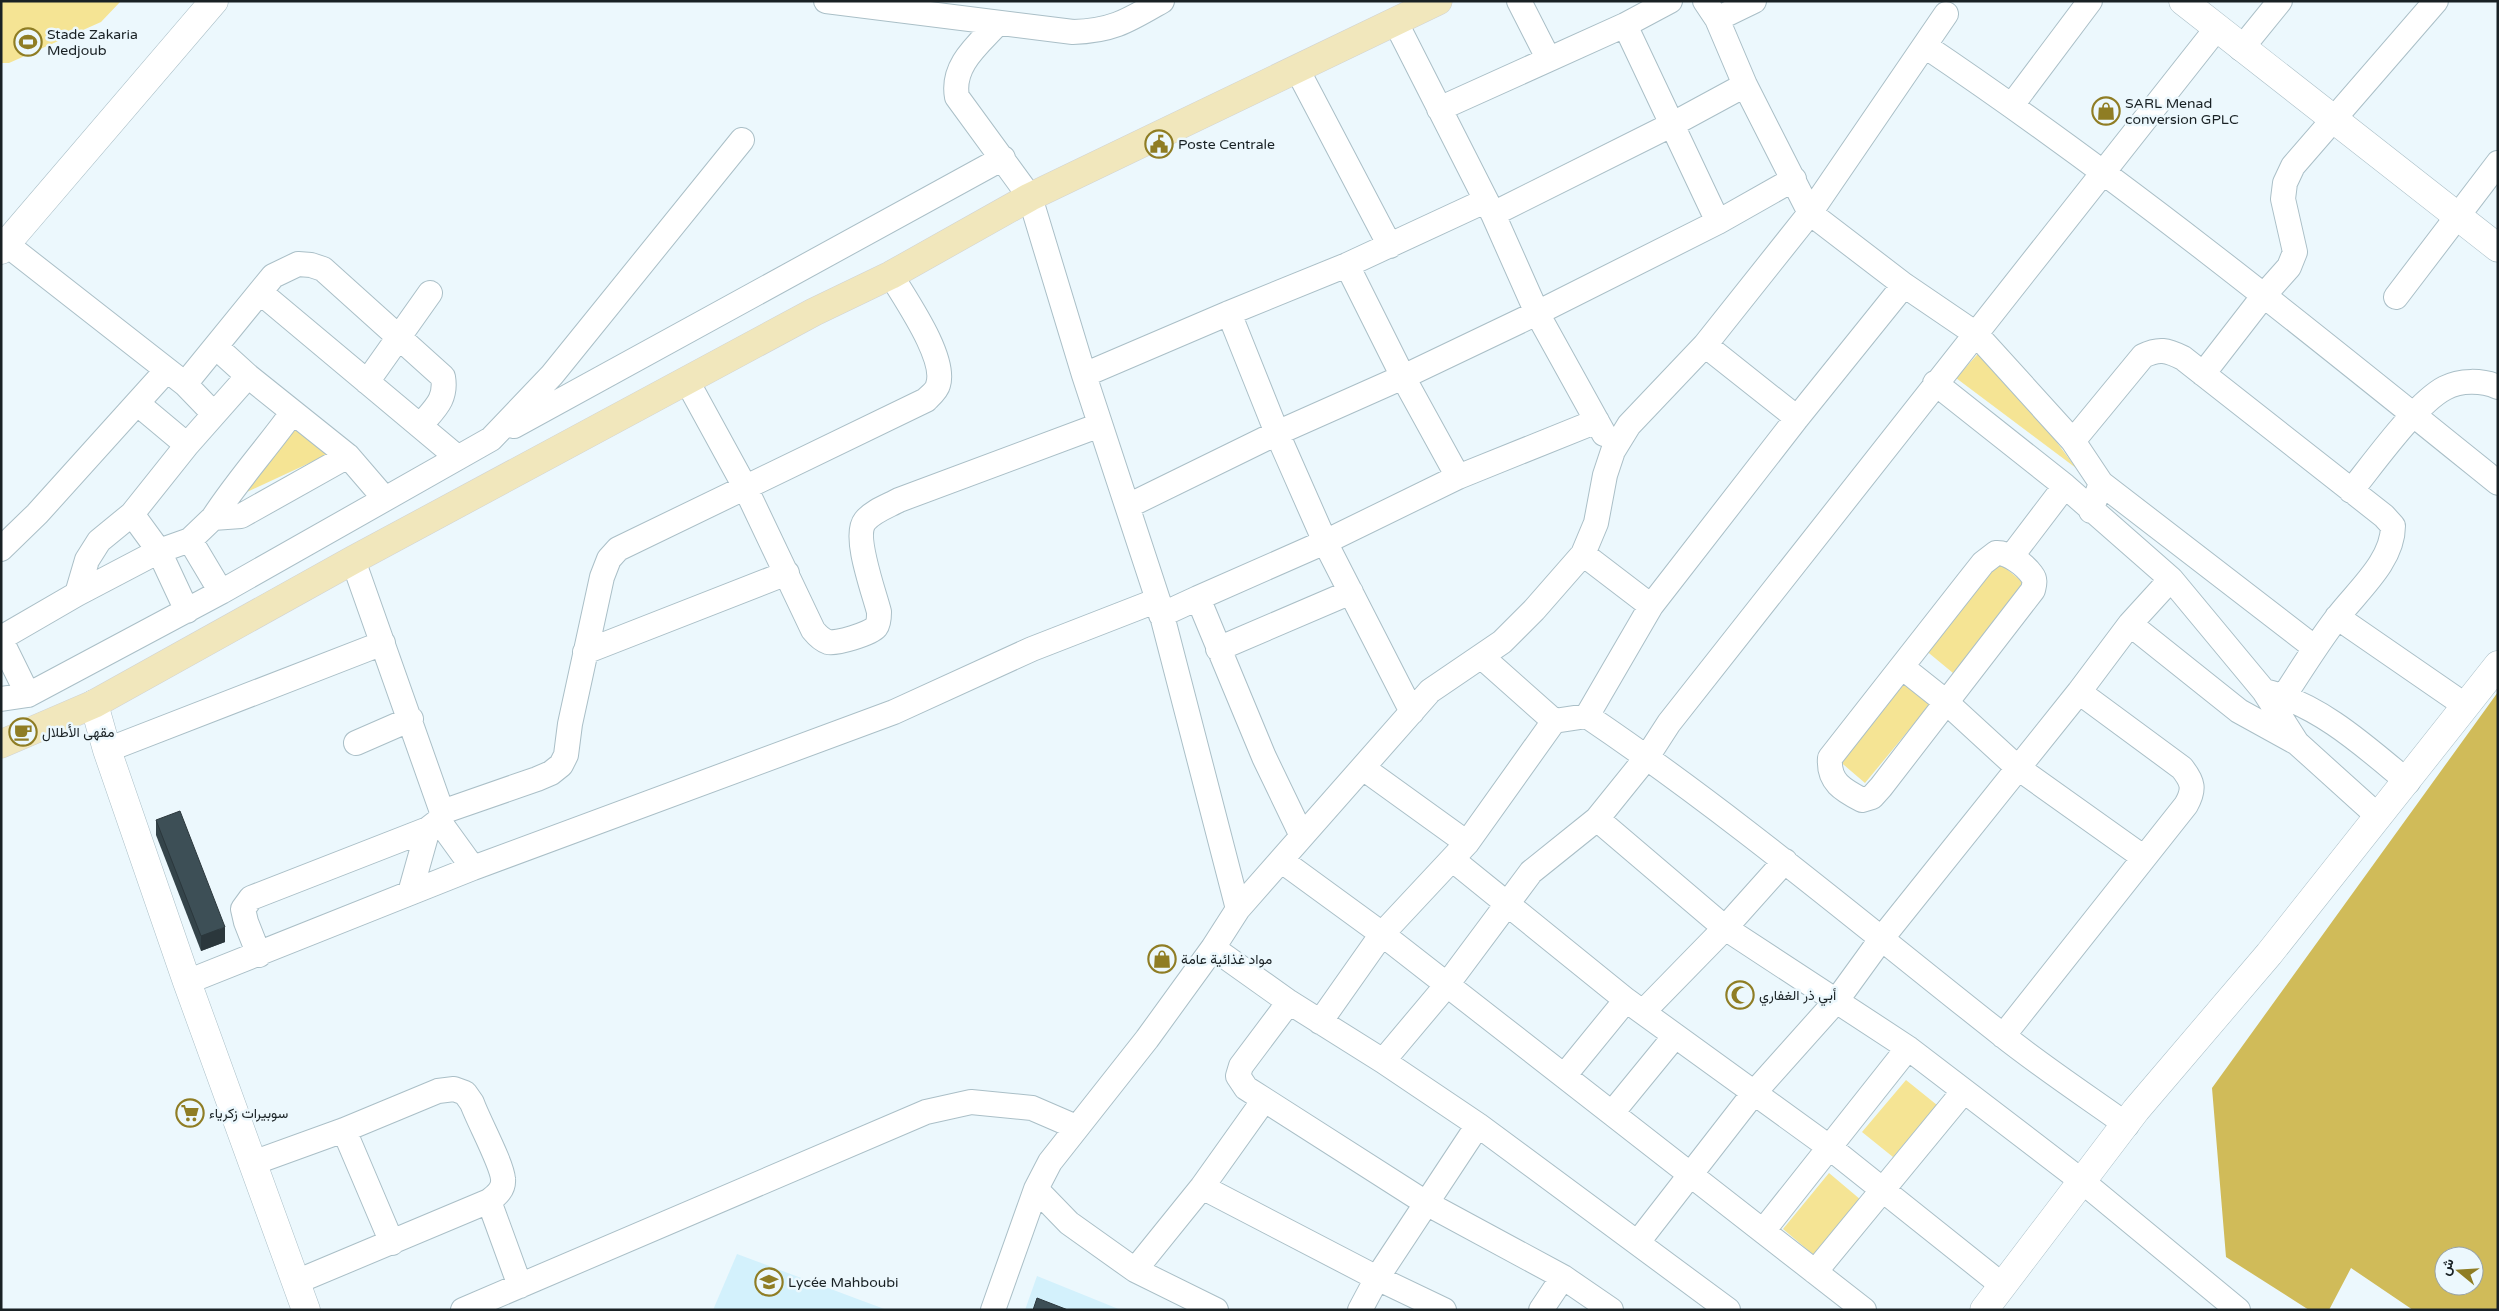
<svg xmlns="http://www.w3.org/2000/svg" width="2499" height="1311" font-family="'Varela Round',Vazirmatn,sans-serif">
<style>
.built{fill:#d3f1fc}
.green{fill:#f5e494}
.forest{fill:#d0bb59;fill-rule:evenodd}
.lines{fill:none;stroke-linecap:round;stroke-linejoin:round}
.street-casing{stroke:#aabfc7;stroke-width:26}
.secondary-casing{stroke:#aabfc7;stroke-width:29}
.primary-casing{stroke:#d1d3d3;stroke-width:29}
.street{stroke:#fff;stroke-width:24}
.secondary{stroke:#fff;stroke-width:28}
.primary{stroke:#f1e7bc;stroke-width:28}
.wall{fill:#34444a}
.shaded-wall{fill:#2b373c}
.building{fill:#3d4f56;stroke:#2b373c}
.labels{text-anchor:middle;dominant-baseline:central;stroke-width:5;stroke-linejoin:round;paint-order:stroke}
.poi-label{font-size:14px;fill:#192124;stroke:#ecf8fd;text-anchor:start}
</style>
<rect width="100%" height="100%" fill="#ecf8fd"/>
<path class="built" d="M737,1254L887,1310H713Z
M1037,1276L1121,1310H1025Z"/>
<path class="green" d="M1,1H121L101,22L9,63H1Z
M1985,346L2076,468L1956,378Z
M289,424L331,453L232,499Z
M1997,561L2026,585L1953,673L1924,649Z
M1903,678L1932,702L1865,783L1837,759Z
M1906,1080L1937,1105L1893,1157L1862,1132Z
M1829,1173L1861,1200L1815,1256L1783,1229Z"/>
<path class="forest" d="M2498,692V1310H2413L2351,1268L2329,1310H2309L2226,1257L2212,1088ZM2444,1256H2474V1286H2444Z"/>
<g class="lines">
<g class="street-casing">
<path id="street" d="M826,1L1073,32C1113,31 1129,20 1162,1
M1519,1L1548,58
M1705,1L1717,19L1745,85L1810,213L1904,285L1976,334L2073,441L2101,483L2091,511
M1717,19L1754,1
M1395,21L1493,214L1537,313L1604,434
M1625,25L1718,222
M1925,46C2124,180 2311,332 2498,483
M2241,49L2280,1
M1297,69L1390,246
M2012,105L2090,1
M1439,109L1625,25L1670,1
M1493,214L1673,124L1745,85
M6,244L185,384L214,414
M1347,265L1403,377L1458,477
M261,293L457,457
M2396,297L2498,163
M1229,313L1277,433L1325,542L1412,712
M1705,345L1797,418
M216,347L248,376L348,456L385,499
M2203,374L2265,294L2289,267L2295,252L2283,199L2285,183L2293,166L2436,1
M1084,375L1229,313L1347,265L1485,201
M687,381L745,487L813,630C817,635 822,640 828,642C836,644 870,634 876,627C879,623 879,617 879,612C874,592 853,536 865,521C873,511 888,506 899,500L1100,425
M367,382L430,293
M1935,383L2065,486L2171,579L2264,691
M185,384L273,276L298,264L311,265L323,269L443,377C447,400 434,409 420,426
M138,404L187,445
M514,426L1003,158
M2073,441L2143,356C2159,348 2167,350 2183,358L2384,516L2393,526C2393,562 2356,592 2336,619C2317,644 2301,670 2284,696
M2101,483L2315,648
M2351,491C2373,464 2416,403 2445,388C2460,380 2482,380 2498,387
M1128,506L1277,433L1403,377L1537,313L1718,222L1794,179
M132,514L159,551L187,611
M213,518C237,481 266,449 292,413
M190,540L221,592
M1,549L37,514L166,371
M1996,553C2008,552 2025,565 2032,575C2036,580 2034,585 2033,590L1881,787L1872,797L1862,800C1843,790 1828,782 1830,758L1968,582L1983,563Z
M1583,554L1651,606
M2011,557L2065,486
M353,560L442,812L439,821L473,868
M77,594L87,560L99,541L132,514L187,445L248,376
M1161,615L1198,598
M2337,617L2466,706
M2130,624L2239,711L2297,743
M1,638L77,594L159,551L190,540L213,518L241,516L348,456
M1,640L28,695
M1218,649L1351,592
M585,652L787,573
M1482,657L1554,721
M1902,667L1946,702L2018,768L2143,857
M1,699L28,695L221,592L491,439L552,375L742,140
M1587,716L1651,606L1797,418L1904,285
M356,743L411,719
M107,750L383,643
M1363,768L1467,843
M442,812L537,779L551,773L561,765L566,755L570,724L602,577L609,559L618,549L926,400C930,396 937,390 938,385C947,358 905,299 891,275
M2379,817L2297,743L2264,691C2319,704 2366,747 2408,782
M1597,819L1725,928L1908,1048L2083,1182L2238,1310
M1302,836L1264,757L1198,598L1325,542L1458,477L1597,421
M1453,860L1626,1000L1829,1147L2002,1285
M1282,861L1382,934L1864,1310
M410,893L428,829L437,822
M1238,909L1430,691L1502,642L1534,610L1583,554L1596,523L1605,475L1613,451L1629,425L1705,345L1810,213L1946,14
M1213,948L1289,1002L1383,1061L1478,1125L1728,1310
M259,955L246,922L243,909L251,898L428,829
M187,982L473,868L894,712L1032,649L1158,600
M1289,1002L1241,1066L1238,1076L1246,1088L1426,1203L1563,1277L1611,1310
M1643,1012L1725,928L1785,861
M1320,1022L1382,934L1467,843L1554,721L1587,716C1732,814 1864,926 2001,1034C2041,1066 2085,1095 2127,1125
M2003,1036L2186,805C2195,789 2193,782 2182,768L2079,692
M1383,1061L1446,986L1531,872L1597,819L1647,757L1669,723L2217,28
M1564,1076L1626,1000
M1612,1113L1675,1036
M344,1130L392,1243
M253,1163L344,1130L438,1091L454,1089L465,1093L472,1103C478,1120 502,1164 503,1179C504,1189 497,1195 489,1201L296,1282
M1202,1187L1377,1278L1444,1310
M1036,1189L1069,1223L1135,1270L1216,1310
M489,1201L520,1286
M1763,1231L1908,1048
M1638,1242L1753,1094L1837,1000L1882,938L2079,692L2130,624L2171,579
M1135,1270L1202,1187L1264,1100
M1815,1272L1964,1091
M463,1310L926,1112L971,1102L1032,1108L1076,1127
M993,1310L1036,1189L1050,1162L1147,1039L1213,948L1238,909L1158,600L1084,375L1030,197L957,97C951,65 979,44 998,23
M1360,1310L1377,1278L1478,1125
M1541,1310L1563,1277"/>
</g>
<g class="secondary-casing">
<path id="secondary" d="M2183,1L2498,248
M1,250L214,1
M94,704L107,750L187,982L306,1310
M1984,1310L2136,1110L2269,954L2498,665"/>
</g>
<g class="primary-casing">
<path id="primary" d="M1,744L94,704L353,560L814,312L891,275L1030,197L1438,1"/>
</g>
<use href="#street" class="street"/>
<use href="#secondary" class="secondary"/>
<use href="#primary" class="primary"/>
</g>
<path class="wall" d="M156,820L225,942L201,951L156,835Z"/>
<path class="shaded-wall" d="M225,927V942L201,951V936Z"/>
<path class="building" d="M180,811L225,927L201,936L156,820Z
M1037,1298L1068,1310H1033Z"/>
<defs>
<g id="stadium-ring" transform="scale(1.4375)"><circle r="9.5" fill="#ecf8fd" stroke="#8f7d24" stroke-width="1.5"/><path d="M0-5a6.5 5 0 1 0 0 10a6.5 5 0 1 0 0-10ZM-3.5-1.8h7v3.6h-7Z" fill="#8f7d24"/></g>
<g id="shop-ring" transform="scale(1.4375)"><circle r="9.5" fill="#ecf8fd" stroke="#8f7d24" stroke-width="1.5"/><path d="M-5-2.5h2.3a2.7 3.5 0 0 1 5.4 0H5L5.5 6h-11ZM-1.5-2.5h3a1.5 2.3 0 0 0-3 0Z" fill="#8f7d24"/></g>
<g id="civic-ring" transform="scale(1.4375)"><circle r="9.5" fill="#ecf8fd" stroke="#8f7d24" stroke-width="1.5"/><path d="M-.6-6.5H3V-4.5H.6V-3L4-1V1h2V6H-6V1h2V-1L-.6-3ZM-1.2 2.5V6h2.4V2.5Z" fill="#8f7d24"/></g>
<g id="cafe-ring" transform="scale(1.4375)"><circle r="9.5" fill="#ecf8fd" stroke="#8f7d24" stroke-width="1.5"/><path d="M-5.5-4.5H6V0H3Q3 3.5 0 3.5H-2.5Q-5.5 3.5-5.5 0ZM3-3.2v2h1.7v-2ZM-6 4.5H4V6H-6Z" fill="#8f7d24"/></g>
<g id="mosque-ring" transform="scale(1.4375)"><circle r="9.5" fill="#ecf8fd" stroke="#8f7d24" stroke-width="1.5"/><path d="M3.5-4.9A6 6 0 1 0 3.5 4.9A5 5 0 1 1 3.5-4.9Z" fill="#8f7d24"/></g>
<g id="supermarket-ring" transform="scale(1.4375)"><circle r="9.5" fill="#ecf8fd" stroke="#8f7d24" stroke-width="1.5"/><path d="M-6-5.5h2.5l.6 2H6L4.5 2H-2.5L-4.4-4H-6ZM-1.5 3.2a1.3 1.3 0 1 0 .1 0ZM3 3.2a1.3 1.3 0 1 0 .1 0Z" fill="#8f7d24"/></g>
<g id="school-ring" transform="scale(1.4375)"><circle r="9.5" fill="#ecf8fd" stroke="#8f7d24" stroke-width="1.5"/><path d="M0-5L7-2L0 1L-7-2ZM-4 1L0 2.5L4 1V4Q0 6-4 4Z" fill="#8f7d24"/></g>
</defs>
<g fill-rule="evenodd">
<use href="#stadium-ring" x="28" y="42"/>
<use href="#shop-ring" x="2106" y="111"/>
<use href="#civic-ring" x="1159" y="144"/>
<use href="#cafe-ring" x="23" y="732"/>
<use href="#shop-ring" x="1162" y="959"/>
<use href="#mosque-ring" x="1740" y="995"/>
<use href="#supermarket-ring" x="190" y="1113"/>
<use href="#school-ring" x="769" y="1282"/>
</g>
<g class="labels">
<g class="poi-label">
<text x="47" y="34">Stade Zakaria<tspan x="47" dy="16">Medjoub</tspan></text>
<text x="2125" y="103">SARL Menad<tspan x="2125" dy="16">conversion GPLC</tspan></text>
<text x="1178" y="144">Poste Centrale</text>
<text x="42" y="732">مقهى الأطلال</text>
<text x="1181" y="959">مواد غذائية عامة</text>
<text x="1759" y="995">أبي ذر الغفاري</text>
<text x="209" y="1113">سوبيرات زكرياء</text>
<text x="788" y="1282">Lycée Mahboubi</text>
</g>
</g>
<rect width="2499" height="1311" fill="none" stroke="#192124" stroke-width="5"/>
<g transform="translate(2459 1271) rotate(288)"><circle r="24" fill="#ecf8fd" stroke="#98a2a6"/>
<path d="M0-4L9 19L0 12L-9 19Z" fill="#8f7d24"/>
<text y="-8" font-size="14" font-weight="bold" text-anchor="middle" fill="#192124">ش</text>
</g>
</svg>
